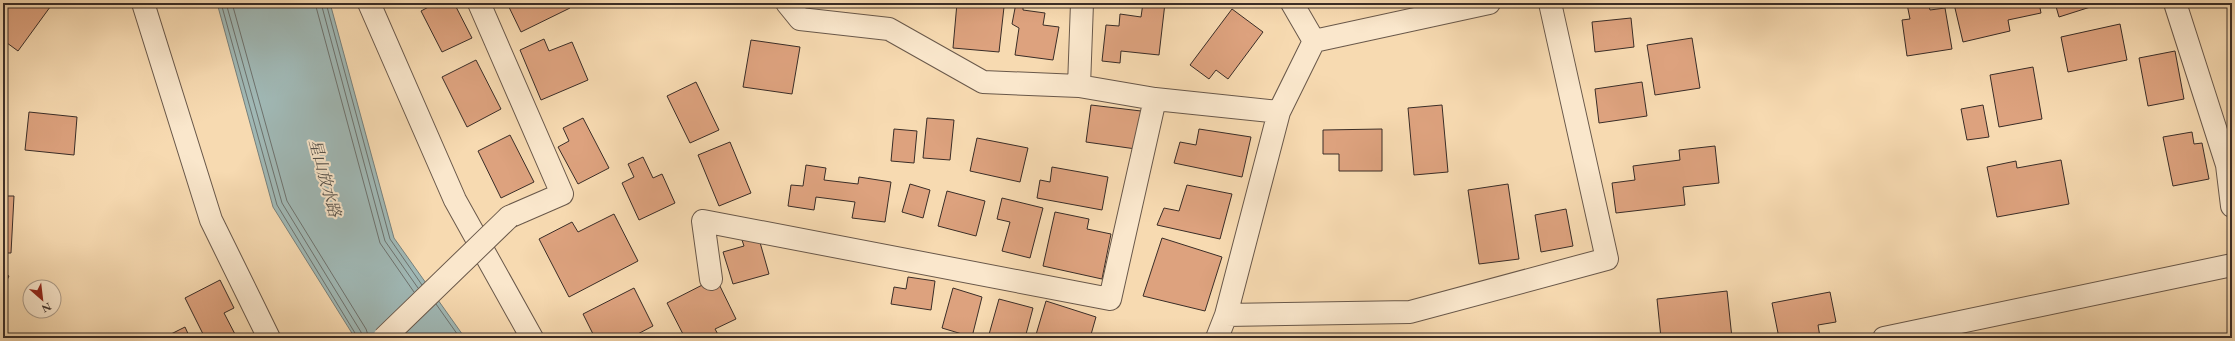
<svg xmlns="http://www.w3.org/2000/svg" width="2235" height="341" font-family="'EB Garamond','Noto Serif JP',serif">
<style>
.water{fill:#a0b8b5;stroke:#77807c}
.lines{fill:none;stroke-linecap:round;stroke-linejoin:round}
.shore{stroke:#6d726e;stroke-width:1}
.building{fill:#dda27e;stroke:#3a2d27}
.minor-casing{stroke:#69584a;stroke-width:24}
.minor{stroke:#fae7cc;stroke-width:22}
.minor-bridge-casing{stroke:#69584a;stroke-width:24;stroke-linecap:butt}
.minor-bridge{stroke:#fae7cc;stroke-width:22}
.labels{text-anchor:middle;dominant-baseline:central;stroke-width:4;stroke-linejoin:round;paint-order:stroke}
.water-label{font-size:16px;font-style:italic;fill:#54504a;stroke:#fae7cc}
</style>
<rect width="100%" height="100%" fill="#f7dab1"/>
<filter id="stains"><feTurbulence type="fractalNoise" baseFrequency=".005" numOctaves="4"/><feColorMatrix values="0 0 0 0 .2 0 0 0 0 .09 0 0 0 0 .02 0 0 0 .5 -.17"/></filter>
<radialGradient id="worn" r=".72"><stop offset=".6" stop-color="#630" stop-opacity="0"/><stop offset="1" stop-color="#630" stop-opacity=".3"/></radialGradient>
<path class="water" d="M217,3H330L394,238L465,338H355L273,207Z"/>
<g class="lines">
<path class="shore" d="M221,3L277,205L358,338
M226,3L282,203L361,332L363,338
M232,3L287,201L366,329L369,338
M315,3L380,243L414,292
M321,3L385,241L418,288
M326,3L390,239L422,285
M436,304L460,338"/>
</g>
<path class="building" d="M3,3H53L18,51L3,40Z
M436,3H454L472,38L442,52L421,11Z
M507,3H568L570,8L521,32Z
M957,3L1004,7L999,52L953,48Z
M1016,3L1023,4V10L1045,13L1043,25L1059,27L1053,60L1015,55L1019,28L1012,24Z
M1143,3H1165L1159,55L1121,51L1120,63L1102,61L1106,25L1119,26L1120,14L1141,17Z
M1928,3L1930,10L1945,8L1952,49L1907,56L1902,20L1910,19L1907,4Z
M2039,3L2041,13L2008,20L2010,31L1963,42L1954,4Z
M2055,3H2103L2059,17Z
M1232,9L1263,32L1228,79L1216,70L1209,79L1190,65Z
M1631,18L1634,47L1595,52L1592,22Z
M2120,24L2127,60L2068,72L2061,37Z
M1692,38L1700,88L1655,95L1647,45Z
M544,39L549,51L572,42L588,80L541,100L520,50Z
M751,40L800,47L792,94L743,87Z
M2175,51L2184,99L2148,106L2139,58Z
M476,60L501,109L467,127L442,77Z
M2033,67L2042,119L1999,127L1990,75Z
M696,82L719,130L690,143L667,96Z
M1642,82L1647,116L1599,123L1595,89Z
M1091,105L1141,111L1136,149L1086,142Z
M1442,105L1448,172L1414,175L1408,108Z
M1983,105L1989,137L1967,140L1961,109Z
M29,112L77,117L74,155L25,150Z
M583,118L609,168L578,184L558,147L569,141L563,128Z
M927,118L954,120L950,160L923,158Z
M894,129L917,131L914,163L891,161Z
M1199,129L1251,137L1242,177L1174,163L1180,142L1196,145Z
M1382,129V171H1339V154H1323V130Z
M2192,132L2194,144L2202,143L2209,179L2173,186L2163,137Z
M510,135L534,182L501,198L478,151Z
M977,138L1028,148L1020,182L970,171Z
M730,142L751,193L719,206L698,155Z
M1715,146L1719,183L1683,187L1685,205L1616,213L1612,183L1635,180L1633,166L1680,160L1679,150Z
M643,157L653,178L662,174L675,203L639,220L622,183L634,177L628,164Z
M2061,160L2069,204L1997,217L1987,167L2016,161L2017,168Z
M806,165L826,168L824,180L858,184L859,177L891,182L885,222L852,218L855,202L816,197L814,210L788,206L791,185L803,186Z
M1052,167L1108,177L1102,210L1037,198L1040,180L1050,182Z
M910,184L930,190L923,218L902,212Z
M1508,184L1519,259L1479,264L1468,190Z
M1187,185L1232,194L1220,239L1157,225L1164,208L1179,211Z
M947,191L985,201L976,236L938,226Z
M3,196H14L11,253H3Z
M1002,198L1043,208L1030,258L1002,251L1010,222L997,219Z
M1566,209L1573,246L1541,252L1535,215Z
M1055,212L1089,219L1087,229L1111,234L1102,279L1043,266Z
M614,214L638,261L569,297L539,239L572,222L578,232Z
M1162,238L1222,257L1205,311L1143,296Z
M759,239L769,274L733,284L723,252L744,246L742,240Z
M3,273L9,276L3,288Z
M908,277L935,281L931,310L891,304L894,287L906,289Z
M716,278L736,319L715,329L720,338H685L667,303Z
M220,280L234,308L224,313L237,338H205L185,298Z
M634,288L653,326L630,338H595L583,314Z
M953,288L982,297L972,337L942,328Z
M1727,291L1732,338H1661L1657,299Z
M1830,292L1836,322L1818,325L1820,337L1779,338L1772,303Z
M999,299L1033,308L1025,338H988Z
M1046,301L1096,317L1090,338H1035Z
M185,327L190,338H163Z
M2082,335L2083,338H2067Z"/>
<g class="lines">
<g class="minor-casing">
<path id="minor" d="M143,3L211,220L269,338
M369,3L455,200L532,338
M479,3L562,194L509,217
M787,3L800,19L889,29L983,82L1079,86L1155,99L1279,112
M2175,3L2227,165L2232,206
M1314,41L1489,3
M1079,86L1082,3
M711,279L703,221L1110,299L1155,99
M1226,315L1410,312L1607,259L1550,3
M1217,338L1226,315L1279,112L1314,41L1292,3
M1884,338L2232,265"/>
</g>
<use href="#minor" class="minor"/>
<g class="minor-bridge-casing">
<path id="minor-bridge" d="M384,338L509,217"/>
</g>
<use href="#minor-bridge" class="minor-bridge"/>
</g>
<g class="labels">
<g class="water-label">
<text transform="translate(325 178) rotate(75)">星山放水路</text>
</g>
</g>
<rect width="2235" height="341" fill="none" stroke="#f7dab1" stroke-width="16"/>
<rect x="4" y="4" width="2227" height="333" fill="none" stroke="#3a2d27" stroke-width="2"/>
<rect x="8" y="8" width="2219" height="325" fill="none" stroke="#3a2d27"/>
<g transform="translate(42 299) rotate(152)"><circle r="19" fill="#fae7cc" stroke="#ad9d8a"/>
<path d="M0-3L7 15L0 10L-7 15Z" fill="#8f2418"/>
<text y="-6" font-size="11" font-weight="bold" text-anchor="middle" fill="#3a2d27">N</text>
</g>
<rect width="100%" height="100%" filter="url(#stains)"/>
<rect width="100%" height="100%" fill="url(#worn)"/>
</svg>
